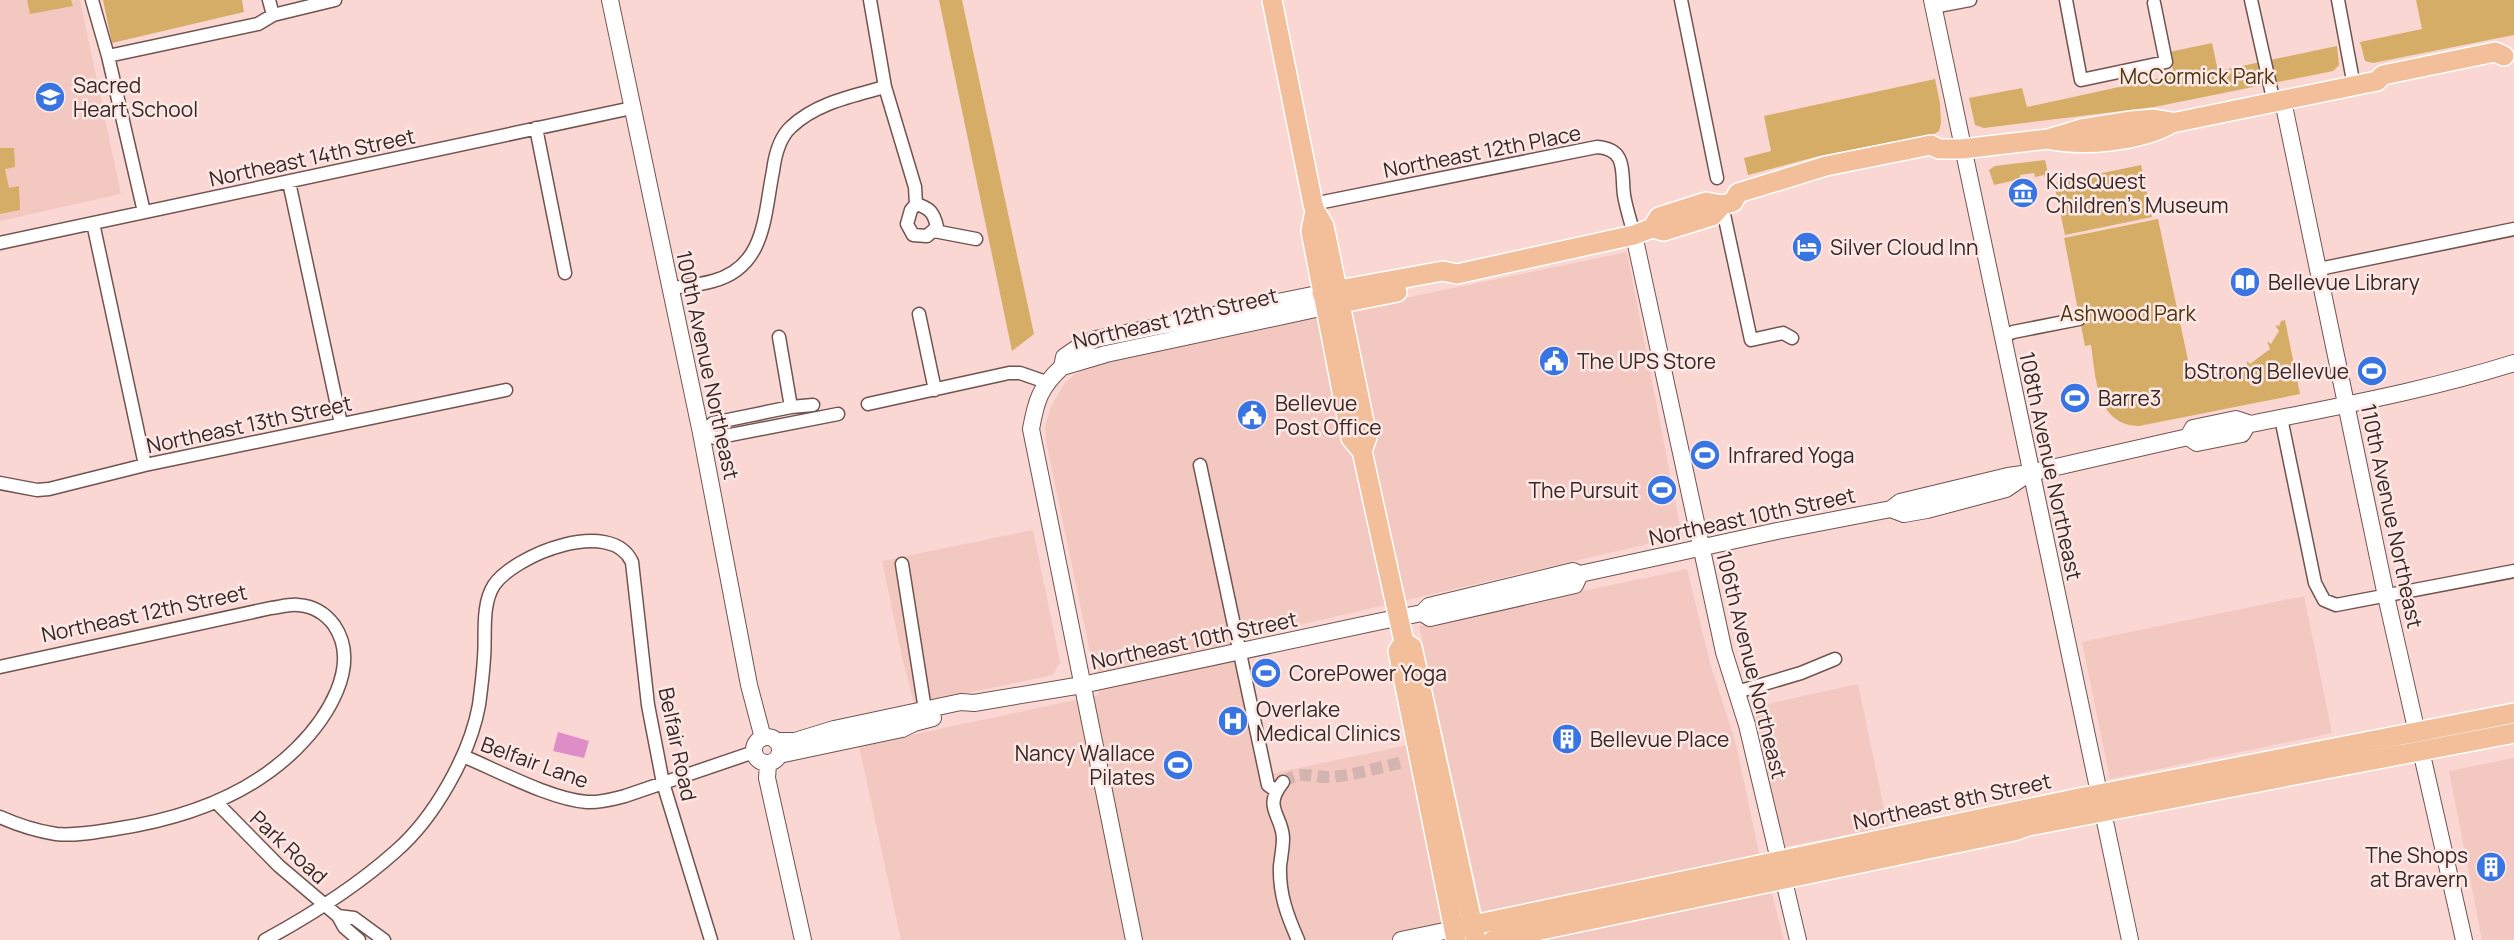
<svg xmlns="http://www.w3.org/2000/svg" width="2514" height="940" font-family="Manrope,sans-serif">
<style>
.built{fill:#f3c8c1}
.green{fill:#d6ad67}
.water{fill:#de8dc8}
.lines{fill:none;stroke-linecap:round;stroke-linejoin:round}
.street-tunnel{stroke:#d3b4b0;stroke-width:12;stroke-dasharray:12 6;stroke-linecap:butt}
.street-casing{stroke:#715450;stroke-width:15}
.secondary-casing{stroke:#715450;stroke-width:18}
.primary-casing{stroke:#fff;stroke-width:22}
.street{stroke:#fff;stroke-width:12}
.secondary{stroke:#fff;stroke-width:16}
.primary{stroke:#f3bf9b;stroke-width:19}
.labels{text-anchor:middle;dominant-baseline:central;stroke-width:5;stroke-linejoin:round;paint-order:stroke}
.park-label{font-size:21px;fill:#4b3610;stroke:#fde8e5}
.poi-label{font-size:21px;fill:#352826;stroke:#fde8e5;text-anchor:start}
.street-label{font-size:21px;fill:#352826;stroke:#fde8e5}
</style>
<rect width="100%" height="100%" fill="#fad7d2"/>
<path class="built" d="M0,0H80L121,194L0,221Z
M1627,252L1682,536L1239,639L1265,775L1403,746L1416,740L1462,940H901L859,746L1099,695L1047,446L1045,427L1051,407L1064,384L1074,375L1097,362Z
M1033,530L1060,662L1053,675L914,704L902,657L882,561Z
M1687,569L1710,663L1736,744L1760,858L1773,898L1784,940H1488L1419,626Z
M2304,596L2332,733L2110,779L2082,642Z
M1858,684L1888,827L1784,847L1754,707Z
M2514,758V940H2482L2449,771Z"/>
<path class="green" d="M27,0H71L73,6L30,14Z
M103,0H242L244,12L112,43Z
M939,0H962L1034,334L1012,351Z
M2416,0H2514V35L2373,63L2365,61L2360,42L2422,29Z
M2212,43L2218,71L2337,46L2339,65L2333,71L2154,107L1984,128L1975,125L1969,98L2022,88L2027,107L2174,75L2169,52Z
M1935,79L1940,103L1941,123L1939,131L1934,134L1819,156L1748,175L1744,158L1771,151L1764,116Z
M0,148H14L15,167L5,169L9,188L19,186L20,210L0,214Z
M2045,160L2049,177L2045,178L2044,175L2035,177L2034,173L2020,175V179L1994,185L1989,170L1995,166Z
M2141,165L2152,217L2065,235L2054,183Z
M2158,219L2192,379L2247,366V361L2250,364L2270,349L2267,341L2271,344L2279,331L2275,325L2279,326L2281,321L2285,320L2300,394L2139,426C2096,425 2096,378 2091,345L2085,346L2064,238Z"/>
<path class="water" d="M558,732L589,741L584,758L553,751Z"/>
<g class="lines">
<path class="street-tunnel" d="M1283,782C1302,769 1312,778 1331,777C1355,775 1381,767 1404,762"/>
<g class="street-casing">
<path id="street" d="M92,0L108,56L144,212
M269,0L273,15
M870,0L885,87L915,187L916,204L911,210L907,224L913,235L927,236L937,227C934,213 930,208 916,204
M1681,0L1717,178
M2066,0L2081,80L2166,62L2154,3
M2251,0L2274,103
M2338,0L2354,86
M1933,7L1970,0
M108,56L258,24L273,15L335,0
M536,128L565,273
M289,182L341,424
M1313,204L1597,147C1628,149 1621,173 1624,195C1626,208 1631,222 1634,235
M1722,205L1751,340L1783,333L1792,338
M93,223L145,465
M934,231L976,239
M0,243L632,108
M2319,269L2514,229
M671,288C685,286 700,285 713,281C766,267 764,215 773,171C775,155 779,138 791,127C816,103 853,96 885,87
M919,314L935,390
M779,337L791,407
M2003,337L2013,332L2079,319
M868,404L1009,373H1020L1046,382
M2281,418L2315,583L2324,600L2336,605L2514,571
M701,433L715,438L838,414
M701,433L713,423L791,407L813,405
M1200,465L1268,785L1276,791
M0,483L37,490L49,489L145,465L506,390
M902,564L926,716
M0,667L271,608C280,607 289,604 298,605C313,606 325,613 334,625C362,666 326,719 297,748C248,797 182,819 115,829C96,832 75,836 56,834C37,831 18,825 0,817
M1737,692L1801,673L1835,659
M463,756C499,771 550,799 587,802C600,803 613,799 625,796L754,752
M1283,782C1262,808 1282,814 1283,838C1283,848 1281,857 1280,866C1279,894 1287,915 1298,940
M217,803L279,866L338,916L344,927L359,940
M338,916L354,918L384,940
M265,940C311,915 357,886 396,851C434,818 470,755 479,705C481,690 483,674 484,658C486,636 481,605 494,585C516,554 611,517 632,562L648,705L663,783L711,940"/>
</g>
<g class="secondary-casing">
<path id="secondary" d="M610,0L701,433L749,685L763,738
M1932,0L2130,940
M2283,101L2386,596L2464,940
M1634,235L1724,652L1747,725L1798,940
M1062,367C1040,387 1036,401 1031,429L1134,940
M1062,367L1064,357L1077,348L1096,339L1322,293
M1062,367L1106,354L1325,307
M2188,437L2193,428L2236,419L2251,424C2339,406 2428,390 2514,363
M1891,509L1904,514L1927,510L2006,489L2025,476
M1422,613L1430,618L1575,585L1580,574
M754 750a13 13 0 1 1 26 0a13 13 0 1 1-26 0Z
M776,741H795L834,729L961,702L974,703L1082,685L1377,622L1422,613L1429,606L1573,571L1580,574L1777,531L1891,509L1900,502L2008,476L2030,473L2188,437L2197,443L2242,434L2248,424
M779,755L902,729L914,723L933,718
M768,764L767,778L803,940
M1401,940L1454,929"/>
</g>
<g class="primary-casing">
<path id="primary" d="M1272,0L1313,204L1315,211L1311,231L1351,438L1362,451L1404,642L1412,647L1476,940
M2048,139C2083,147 2141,141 2172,123L2377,81L2383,75L2495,52L2504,56
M1733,202L1738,193L1826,166L1931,145L1939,149H1962L2048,139L2081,129L2131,121L2154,119L2171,122
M1315,211L1324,226L1364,422L1367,437L1362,451
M1652,228L1659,217L1706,202L1722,205L1730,203
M1322,293L1443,271L1457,274L1634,235L1652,228L1664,231L1712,216L1722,205
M1327,306L1397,292
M1404,642L1398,651L1456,940
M1454,929L2079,798L2514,713
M1493,940L2014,831L2028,826L2514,733"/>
</g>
<use href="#street" class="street"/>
<use href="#secondary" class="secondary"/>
<use href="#primary" class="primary"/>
</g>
<defs>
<g id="school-disc" transform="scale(1.575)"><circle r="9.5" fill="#3974e3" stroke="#fde8e5"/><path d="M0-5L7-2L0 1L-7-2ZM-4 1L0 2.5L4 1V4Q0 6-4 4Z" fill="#fff"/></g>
<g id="museum-disc" transform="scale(1.575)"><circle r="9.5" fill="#3974e3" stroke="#fde8e5"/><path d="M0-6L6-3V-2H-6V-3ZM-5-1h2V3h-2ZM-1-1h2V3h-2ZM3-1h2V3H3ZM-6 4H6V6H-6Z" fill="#fff"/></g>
<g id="hotel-disc" transform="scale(1.575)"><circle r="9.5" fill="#3974e3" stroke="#fde8e5"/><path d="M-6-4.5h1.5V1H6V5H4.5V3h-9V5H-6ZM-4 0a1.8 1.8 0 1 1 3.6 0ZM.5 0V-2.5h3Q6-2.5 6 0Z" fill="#fff"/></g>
<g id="library-disc" transform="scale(1.575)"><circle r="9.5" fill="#3974e3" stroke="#fde8e5"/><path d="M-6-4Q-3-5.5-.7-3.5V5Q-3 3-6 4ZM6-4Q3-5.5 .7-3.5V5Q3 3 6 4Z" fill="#fff"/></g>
<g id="civic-disc" transform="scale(1.575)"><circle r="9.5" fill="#3974e3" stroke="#fde8e5"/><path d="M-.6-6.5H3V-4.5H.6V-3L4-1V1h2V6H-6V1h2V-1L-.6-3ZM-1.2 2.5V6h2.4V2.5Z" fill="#fff"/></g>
<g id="stadium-disc" transform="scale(1.575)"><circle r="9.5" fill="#3974e3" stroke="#fde8e5"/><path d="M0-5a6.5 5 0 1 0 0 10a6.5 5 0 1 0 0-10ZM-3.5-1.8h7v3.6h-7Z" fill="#fff"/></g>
<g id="hospital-disc" transform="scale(1.575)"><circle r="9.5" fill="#3974e3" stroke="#fde8e5"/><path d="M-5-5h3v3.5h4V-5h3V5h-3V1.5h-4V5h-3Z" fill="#fff"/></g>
<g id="building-disc" transform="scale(1.575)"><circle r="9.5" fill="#3974e3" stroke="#fde8e5"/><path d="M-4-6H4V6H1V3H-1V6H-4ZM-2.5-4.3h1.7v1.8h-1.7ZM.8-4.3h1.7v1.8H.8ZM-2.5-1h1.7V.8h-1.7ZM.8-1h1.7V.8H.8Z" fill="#fff"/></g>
</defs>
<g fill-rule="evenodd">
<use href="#school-disc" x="50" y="97"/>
<use href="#museum-disc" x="2023" y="193"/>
<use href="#hotel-disc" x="1807" y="247"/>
<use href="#library-disc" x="2245" y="282"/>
<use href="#civic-disc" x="1554" y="361"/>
<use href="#stadium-disc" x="2372" y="371"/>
<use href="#stadium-disc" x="2075" y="398"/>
<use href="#civic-disc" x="1252" y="415"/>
<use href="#stadium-disc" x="1705" y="455"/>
<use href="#stadium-disc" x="1662" y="490"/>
<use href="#stadium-disc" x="1266" y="673"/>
<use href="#hospital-disc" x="1233" y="721"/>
<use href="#building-disc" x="1567" y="739"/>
<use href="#stadium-disc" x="1178" y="765"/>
<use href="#building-disc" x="2491" y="867"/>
</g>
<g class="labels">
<g class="park-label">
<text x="2197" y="76">McCormick Park</text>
<text x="2128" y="313">Ashwood Park</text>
</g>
<g class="poi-label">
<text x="73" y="85">Sacred<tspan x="73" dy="24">Heart School</tspan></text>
<text x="2046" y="181">KidsQuest<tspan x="2046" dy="24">Children's Museum</tspan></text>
<text x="1830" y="247">Silver Cloud Inn</text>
<text x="2268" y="282">Bellevue Library</text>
<text x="1577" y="361">The UPS Store</text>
<text x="2349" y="371" text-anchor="end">bStrong Bellevue</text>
<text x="2098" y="398">Barre3</text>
<text x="1275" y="403">Bellevue<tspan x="1275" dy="24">Post Office</tspan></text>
<text x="1728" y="455">Infrared Yoga</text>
<text x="1639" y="490" text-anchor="end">The Pursuit</text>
<text x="1289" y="673">CorePower Yoga</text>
<text x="1256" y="709">Overlake<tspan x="1256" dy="24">Medical Clinics</tspan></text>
<text x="1590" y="739">Bellevue Place</text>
<text x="1155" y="753" text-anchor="end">Nancy Wallace<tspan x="1155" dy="24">Pilates</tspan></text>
<text x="2468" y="855" text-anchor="end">The Shops<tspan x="2468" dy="24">at Bravern</tspan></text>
</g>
<g class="street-label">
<text transform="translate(1482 151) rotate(-11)">Northeast 12th Place</text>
<text transform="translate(312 157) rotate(-12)">Northeast 14th Street</text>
<text transform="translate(1175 318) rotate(-13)">Northeast 12th Street</text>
<text transform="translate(708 365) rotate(78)">100th Avenue Northeast</text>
<text transform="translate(249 424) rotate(-12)">Northeast 13th Street</text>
<text transform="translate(2051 466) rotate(78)">108th Avenue Northeast</text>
<text transform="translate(1752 516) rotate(-12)">Northeast 10th Street</text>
<text transform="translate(2392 516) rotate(78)">110th Avenue Northeast</text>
<text transform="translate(144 613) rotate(-12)">Northeast 12th Street</text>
<text transform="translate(1194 640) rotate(-12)">Northeast 10th Street</text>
<text transform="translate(1752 665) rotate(76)">106th Avenue Northeast</text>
<text transform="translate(678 744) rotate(78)">Belfair Road</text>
<text transform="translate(535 762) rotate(20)">Belfair Lane</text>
<text transform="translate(1952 801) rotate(-12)">Northeast 8th Street</text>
<text transform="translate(289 847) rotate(43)">Park Road</text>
</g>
</g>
</svg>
